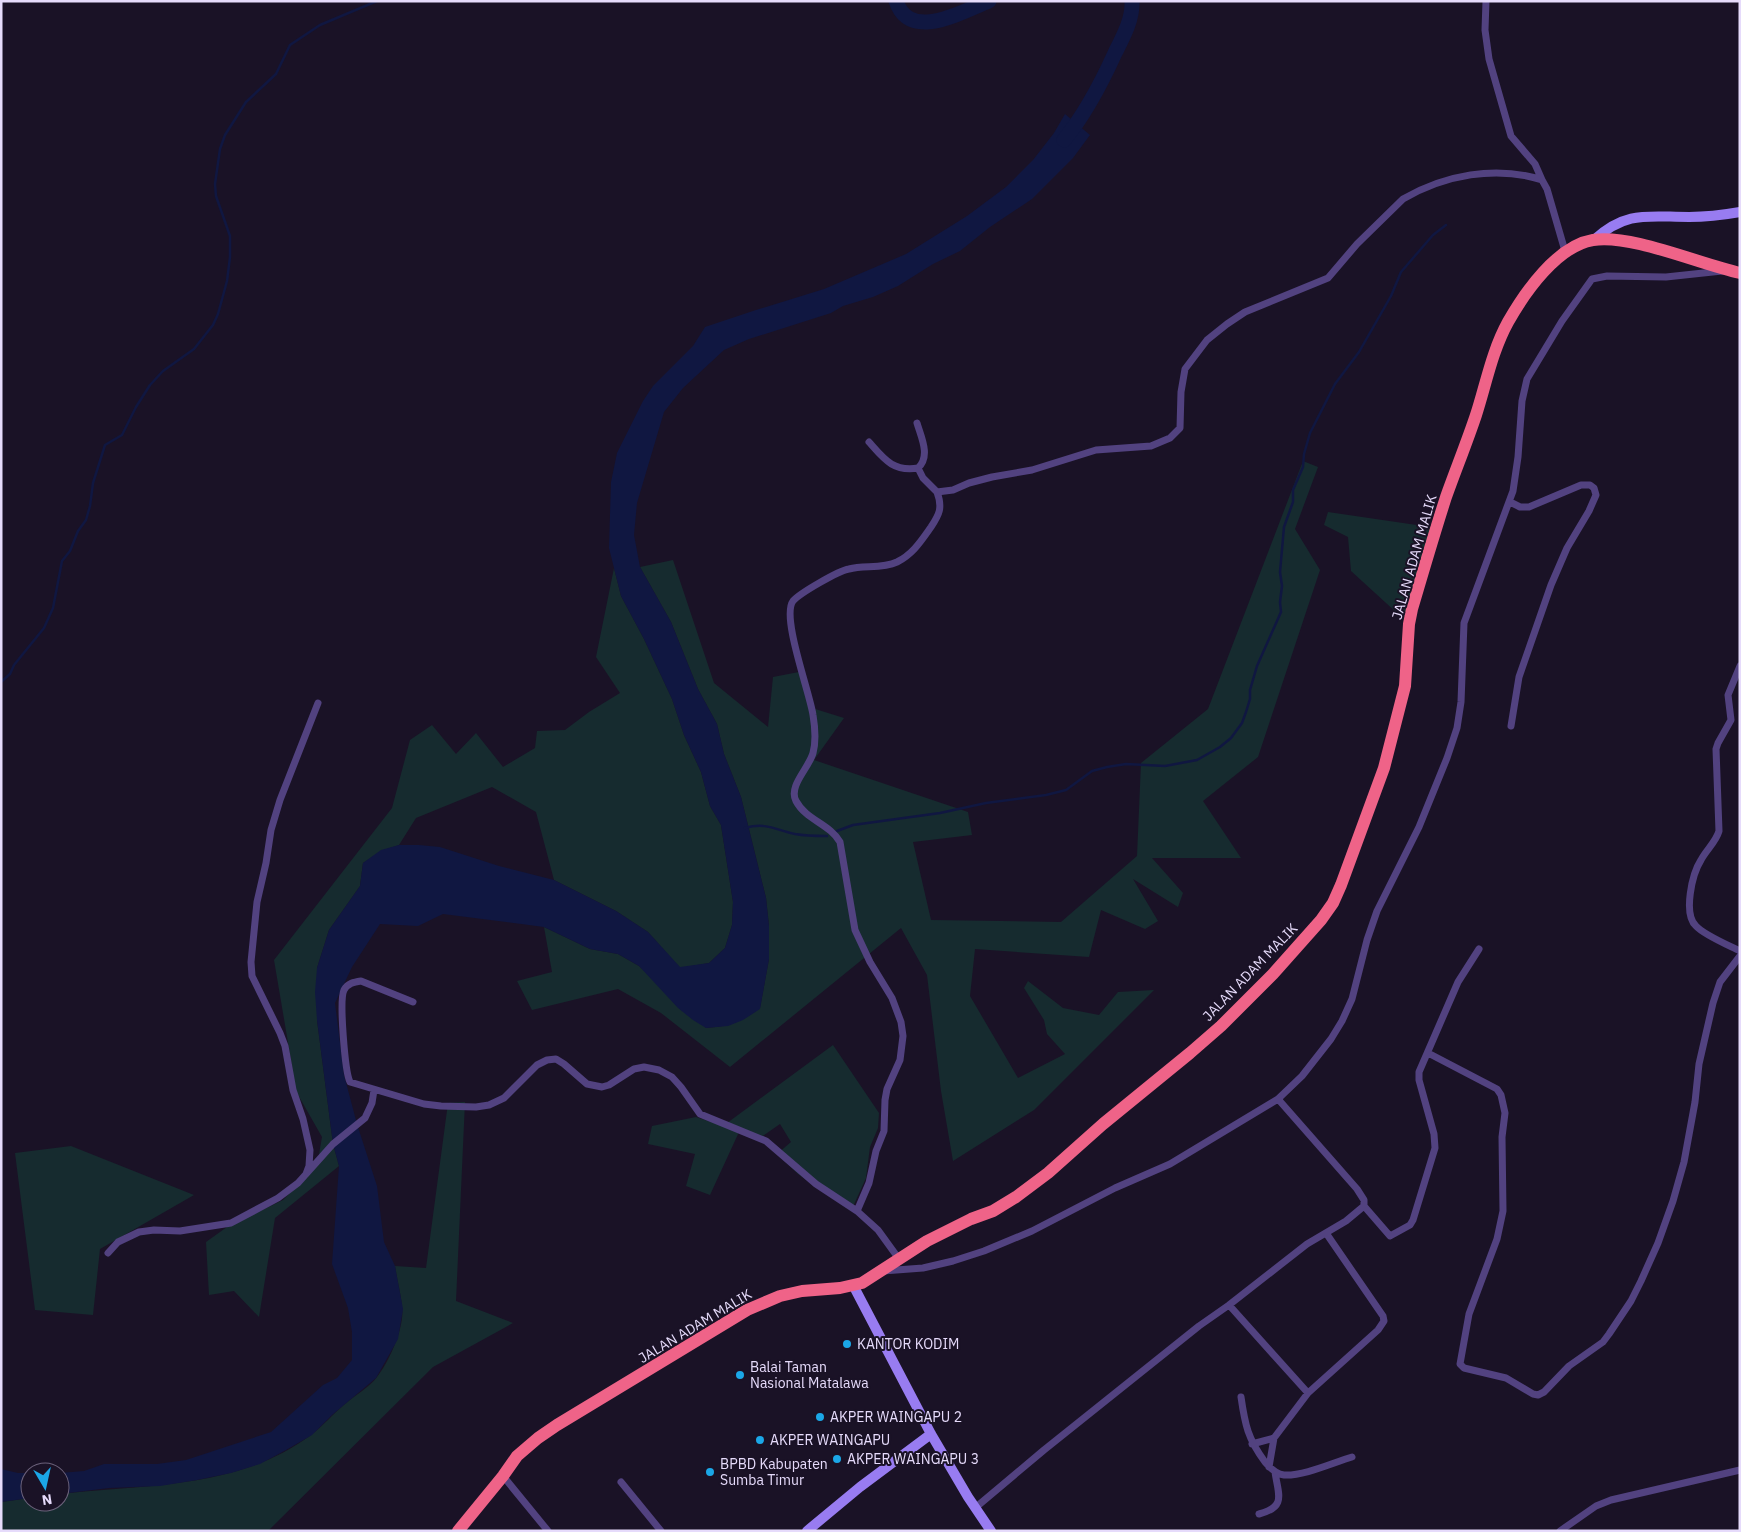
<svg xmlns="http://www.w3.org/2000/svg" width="1741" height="1532" font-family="'IBM Plex Sans',sans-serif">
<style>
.green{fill:#162b2f}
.water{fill:#101741}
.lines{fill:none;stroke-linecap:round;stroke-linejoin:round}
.stream{stroke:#101741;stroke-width:2.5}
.river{stroke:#101741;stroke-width:15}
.street{stroke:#524280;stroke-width:7}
.secondary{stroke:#987cf1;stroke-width:10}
.highway{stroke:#ef6388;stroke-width:12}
.poi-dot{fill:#1ba7e7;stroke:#1a1226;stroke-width:2}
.labels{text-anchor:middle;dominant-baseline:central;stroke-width:4;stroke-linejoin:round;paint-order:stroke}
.street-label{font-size:14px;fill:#e6dbfb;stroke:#1a1226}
.poi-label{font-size:14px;fill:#e6dbfb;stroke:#1a1226;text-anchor:start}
</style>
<rect width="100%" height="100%" fill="#1a1226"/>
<path class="green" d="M1303,461L1318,467L1295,529L1320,570L1258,757L1203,801L1241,858H1152L1183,893L1178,907L1133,879L1158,921L1145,929L1101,910L1089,957L975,949L970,996L1018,1078L1065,1054L1047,1034L1044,1020L1024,988L1028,981L1063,1008L1099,1015L1118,992L1154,990L1034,1110L953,1161L941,1091L927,975L901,928L730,1067L661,1013L618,989L532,1010L517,981L552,972L544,927L590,949L618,954L639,966L706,1028C731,1026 739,1023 760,1008L769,959V926L766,898L741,797L724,754L717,724L698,689L671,622L640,567L673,560L714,683L768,727L773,677L804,671L812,708L844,718L814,760L968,812L972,835L913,842L931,920L1061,922L1137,856L1141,763L1208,709Z
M1328,512L1437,528L1409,624L1351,571L1348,537L1324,525Z
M614,568L621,596L644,639L672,699L684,735L701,772L710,806L721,825L733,902L732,925L725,948L709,963L680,968L648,932L616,911L554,880L536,812L492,787L416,818L399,845L381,851L363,863L360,886L329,930L317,968V1020L333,1144L339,1166L275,1218L259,1317L234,1291L209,1295L206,1242L227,1227L283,1200L317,1166L322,1137L293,1086L292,1066L274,960L392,808L410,740L432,725L456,754L476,733L503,767L535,748L537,731L565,730L589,712L620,693L596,657Z
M833,1045L879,1113L878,1128L870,1147L866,1178L851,1211L798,1174L777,1154L791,1142L780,1124L760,1138L739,1132L710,1195L686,1186L695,1154L648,1144L652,1126L696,1117L723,1126Z
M465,1102L456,1301L513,1323L433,1367L268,1531H1V1502L30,1498V1502H60V1494C145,1484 239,1489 311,1435C323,1426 333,1414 345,1404C354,1396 370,1387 377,1377C389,1362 405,1327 402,1307C401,1294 397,1280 395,1266L426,1268L448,1103Z
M71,1146L194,1195L100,1249L93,1315L35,1310L15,1153Z"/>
<path class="water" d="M1065,114L1090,135L1073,158L1032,199L990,227L960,251L933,264L898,286L873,297L843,306L831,313L749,339L724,350L683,388L664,412L637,503L634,535L640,567L671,622L698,689L717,724L724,754L741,797L766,898L769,926V959L760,1009L743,1020L728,1026L706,1028L693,1020L678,1008L639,966L618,954L590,949L544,927L443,914L418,926L380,924L352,967L335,1003L344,1075L357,1124L377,1186L384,1242L395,1266L403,1309L398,1339L376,1378L332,1415L312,1435L286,1450L260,1464L231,1473L197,1480L160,1486L109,1488L60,1494V1473L84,1471L104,1464H157L186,1460L271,1432L323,1385L337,1378L352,1360V1332L348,1308L332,1264L339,1166L333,1144L317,1020L315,992L317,968L329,930L360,886L363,863L381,850L399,845H419L440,847L499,866L554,880L616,911L648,932L680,967L709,963L725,948L732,925L733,902L721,825L710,806L701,772L684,735L672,699L644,639L621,596L609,548L611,482L617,453L643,401L653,386L693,346L705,327L756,310L824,289L906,254L967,216L1006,187L1033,160L1054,133Z
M1,1469L18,1473H30V1498L1,1502Z"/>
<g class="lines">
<path class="stream" d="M1,682L10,674L14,665L44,628L53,608L62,561L70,551L78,531L86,520L90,506L93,483L105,445L122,435L136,407L150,385L163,371L194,349L213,325L218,314L227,281L230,257V236L216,196L215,184L220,149L225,135L246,102L276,74L290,45L320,25L377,1
M745,828C766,822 776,830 795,834C806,836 816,836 827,836
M837,831L853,825L940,813L986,803L1046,795L1066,790L1092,771L1107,767L1126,764L1165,766L1197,760L1220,747L1231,738L1242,723L1246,712L1250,699V690L1257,666L1281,612L1280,602L1282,586L1280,572L1284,527L1293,502V490L1303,467L1304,454L1310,433L1335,384L1359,352L1391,296L1401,272L1433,235L1446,225"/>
<path class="river" d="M896,1C910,43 963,11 989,1
M1064,140C1086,113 1101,84 1115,53C1123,37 1133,19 1132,1"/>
<path class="street" d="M1486,1L1485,30L1489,59L1511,136L1535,164L1542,180
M917,423C921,437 931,456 918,468L923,478L937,492
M869,442C884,459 893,472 918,468
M1510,502L1520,507H1529L1581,485H1590L1594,488L1596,495L1589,511L1567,548L1551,585L1519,677L1511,726
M1740,666L1728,695L1731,720L1718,743L1716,749L1719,831C1716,842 1706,850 1701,860C1692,874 1683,914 1696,926C1704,935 1728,945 1740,951
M413,1002L361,981C354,982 348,983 344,990C339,1000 345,1072 350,1082L424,1104L441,1106L476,1107L489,1105L504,1098L537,1065L547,1060L556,1059L564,1064L587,1084L602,1087L609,1085L634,1069L644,1067L659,1070L672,1077L681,1087L700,1114L766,1141L816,1184L857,1211
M1428,1053L1497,1089L1501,1095L1505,1113L1502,1137L1503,1211L1497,1239L1469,1314L1460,1364L1464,1368L1506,1378L1533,1394L1538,1395L1544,1392L1569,1366L1603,1342L1609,1334L1631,1301L1641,1281L1658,1243L1673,1201L1684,1162L1695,1102L1699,1064L1713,1003L1720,982L1740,956
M306,1174L309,1166L310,1150L303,1119L293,1090L285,1046L280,1033L252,976L251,962L257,902L266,863L271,830L280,800L318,703
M1364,1206L1390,1236L1410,1225L1413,1220L1435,1148L1434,1134L1419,1080V1072L1458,982L1479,949
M108,1253L118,1242L139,1232L154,1230L180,1231L231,1223L278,1198L298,1183L333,1144L365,1118L372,1103L374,1090
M899,1259L878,1230L857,1211L869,1183L876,1151L884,1131L885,1100L887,1089L900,1060L903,1036L901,1022L892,998L870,962L855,930L840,842C830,824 806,820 796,801C788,786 809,768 813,753C816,742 815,727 813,715C810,693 781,617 793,601C800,593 838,571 849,569C864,565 882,569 897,562C913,554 921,541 931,527C939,515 943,508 937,492L953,490L969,483L992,477L1032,470L1096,450L1151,446L1170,438L1180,428L1181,392L1185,369L1207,340L1227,324L1245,312L1328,278L1357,244L1403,199C1444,175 1496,165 1542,180L1547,189L1565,251
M883,1271L923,1268L953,1261L984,1251L1032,1231L1115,1188L1170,1164L1278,1099L1302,1076L1331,1039L1342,1021L1352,999L1367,940L1377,911L1419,827L1447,758L1457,728L1461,702L1464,623L1513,491L1518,457L1522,401L1527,379L1562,321L1592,279L1607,276L1666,277L1722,271
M1229,1305L1308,1393
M1241,1397C1245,1425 1248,1439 1265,1462C1270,1468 1276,1474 1284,1475C1304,1476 1332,1463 1352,1457
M1252,1444L1274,1438
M1269,1467L1274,1438L1308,1393L1378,1330L1384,1321L1383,1316L1326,1233
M503,1476L548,1531
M621,1482L661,1531
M975,1508L1044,1450L1199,1326L1229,1305L1307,1244L1346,1221L1364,1206V1200L1357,1189L1278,1099
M1259,1514C1287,1507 1278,1494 1275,1472
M1560,1531L1596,1506L1611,1500L1740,1470"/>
<path class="secondary" d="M1594,240C1626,210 1649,217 1689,217C1706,217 1723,215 1740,212
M853,1285L931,1434L968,1497L991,1531
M807,1531L860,1487L931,1434"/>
<path class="highway" d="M458,1531L503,1476L517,1456L538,1438L557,1425L747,1310L780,1296L802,1291L840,1288L862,1283L927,1241L971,1219L993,1211L1016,1197L1048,1173L1103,1124L1190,1053L1221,1026L1273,974L1321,920L1333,903L1341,885L1384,768L1405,686L1409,624L1412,609C1423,572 1434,534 1446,497C1456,469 1467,442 1476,415C1486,384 1492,351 1508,322C1525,292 1557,246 1593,240C1632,234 1699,264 1740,273"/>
</g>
<g class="poi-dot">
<circle cx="847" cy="1344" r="5"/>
<circle cx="740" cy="1375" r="5"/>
<circle cx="820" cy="1417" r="5"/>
<circle cx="760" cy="1440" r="5"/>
<circle cx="837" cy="1459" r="5"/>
<circle cx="710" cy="1472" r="5"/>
</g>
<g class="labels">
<g class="street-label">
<text transform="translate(1414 557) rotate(-74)">JALAN ADAM MALIK</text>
<text transform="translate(1250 972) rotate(-46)">JALAN ADAM MALIK</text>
<text transform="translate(695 1326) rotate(-31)">JALAN ADAM MALIK</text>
</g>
<g class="poi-label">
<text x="857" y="1344">KANTOR KODIM</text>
<text x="750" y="1367">Balai Taman<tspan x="750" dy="16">Nasional Matalawa</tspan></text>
<text x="830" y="1417">AKPER WAINGAPU 2</text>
<text x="770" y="1440">AKPER WAINGAPU</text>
<text x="847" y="1459">AKPER WAINGAPU 3</text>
<text x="720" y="1464">BPBD Kabupaten<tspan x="720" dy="16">Sumba Timur</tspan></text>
</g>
</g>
<rect width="1741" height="1532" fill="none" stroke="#e6dbfb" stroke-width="5"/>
<g transform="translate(45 1487) rotate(171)"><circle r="24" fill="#1a1226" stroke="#6c627b"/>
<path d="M0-4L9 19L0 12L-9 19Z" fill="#1ba7e7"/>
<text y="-8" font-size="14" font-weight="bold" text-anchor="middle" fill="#e6dbfb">N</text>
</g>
</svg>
